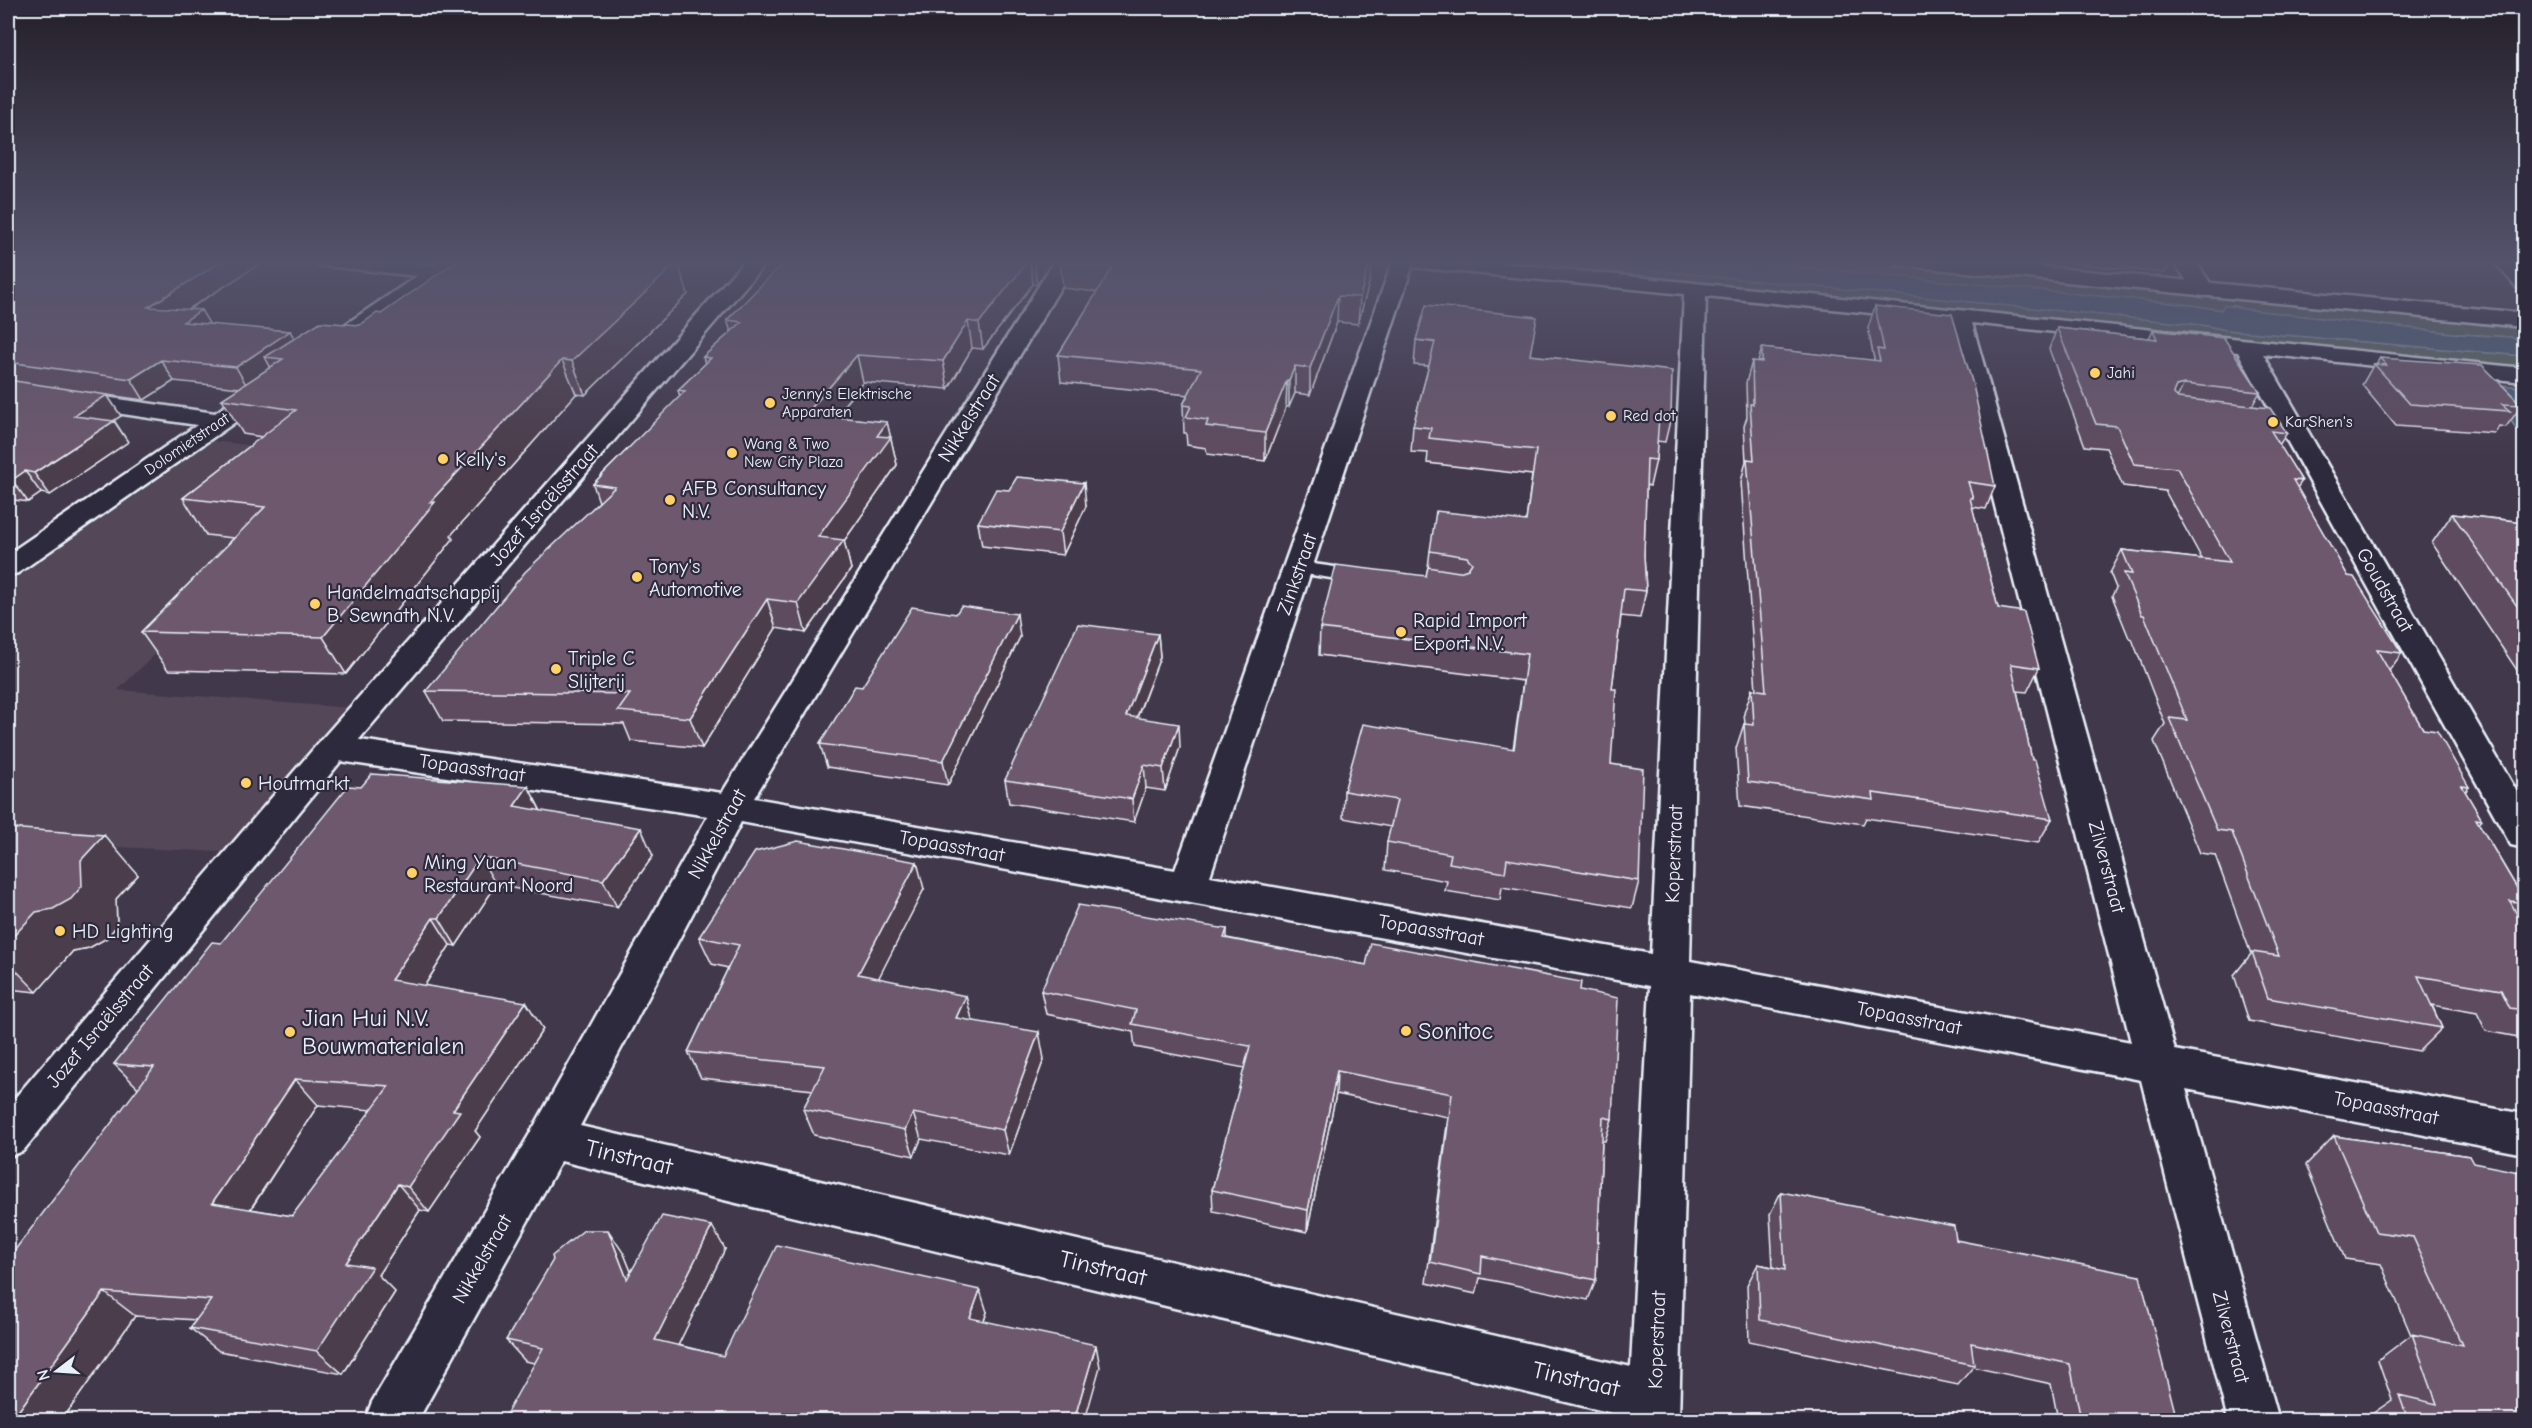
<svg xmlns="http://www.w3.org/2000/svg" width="2532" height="1428" font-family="'Comic Neue',sans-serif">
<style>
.built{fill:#524658}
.green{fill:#5e6c62;stroke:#a3aead;stroke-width:1.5}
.water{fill:#4c6277;stroke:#8a9bab;stroke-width:1.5}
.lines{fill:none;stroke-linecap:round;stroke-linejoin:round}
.service-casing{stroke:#e8f1f8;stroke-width:5}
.minor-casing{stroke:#e8f1f8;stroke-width:5}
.tertiary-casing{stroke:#e8f1f8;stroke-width:5}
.service{fill:#2f2a3d;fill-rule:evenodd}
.minor{fill:#2f2a3d;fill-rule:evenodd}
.tertiary{fill:#2f2a3d;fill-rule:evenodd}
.wall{fill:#5e4c5e;stroke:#e8f1f8;stroke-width:1.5;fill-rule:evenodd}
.shaded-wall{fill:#4c3e4c;stroke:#e8f1f8;stroke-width:1.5}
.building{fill:#6d586d;stroke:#e8f1f8;stroke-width:1.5;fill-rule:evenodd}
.poi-dot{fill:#ffd166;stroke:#2f2a3d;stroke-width:2}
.labels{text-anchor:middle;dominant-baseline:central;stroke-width:4.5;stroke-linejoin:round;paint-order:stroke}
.far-poi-label{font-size:16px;fill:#e8f1f8;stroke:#2f2a3d;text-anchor:start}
.far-street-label{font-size:16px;fill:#e8f1f8;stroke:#2f2a3d}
.street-label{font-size:20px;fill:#e8f1f8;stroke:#2f2a3d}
.poi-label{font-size:20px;fill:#e8f1f8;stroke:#2f2a3d;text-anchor:start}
.near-poi-label{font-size:24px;fill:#e8f1f8;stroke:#2f2a3d;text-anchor:start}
.near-street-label{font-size:24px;fill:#e8f1f8;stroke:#2f2a3d}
</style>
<rect width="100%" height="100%" fill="#42384b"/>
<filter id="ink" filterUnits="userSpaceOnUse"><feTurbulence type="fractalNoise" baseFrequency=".0167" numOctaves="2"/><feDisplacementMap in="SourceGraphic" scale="12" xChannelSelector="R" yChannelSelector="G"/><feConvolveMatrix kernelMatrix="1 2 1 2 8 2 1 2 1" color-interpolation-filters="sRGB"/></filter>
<g filter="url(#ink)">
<path class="built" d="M204,440L360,458L118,690L353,708L222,852L8,842V574Z"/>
<path class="green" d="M1473,260H1551L2202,325L2227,330L2524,356V367Z
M1723,260H1827L2446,321L2522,329H2524V341L2510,337L2460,334L2243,309L2233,305L2221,310L2191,305Z"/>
<path class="water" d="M1551,260H1723L2191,305L2221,310L2224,305L2243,309L2460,334L2510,337L2524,341V356L2227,330L2202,325Z
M2498,385L2524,387V440L2494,396Z"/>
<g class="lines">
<g class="service-casing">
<path id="service" d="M1299,562L1363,571L1370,573L1373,577L1370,581L1363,583L1292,572L1289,568L1292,564Z"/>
</g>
<g class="minor-casing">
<path id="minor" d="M316,260H385L433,265L441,260H466L463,265L331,355L323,357L315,355L311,350L315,345L417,276L327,266L319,265Z
M1055,260H1077L754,798L1175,870L1393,260H1471L2524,368V382L2263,354L2524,804V848L2511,845L2238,352L1972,323L2175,1050L2524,1114V1154L2186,1089L2279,1420H2228L2141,1080L1690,993L1679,1420H1629V1417L561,1161L418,1420H365L372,1402L535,1125L708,816L333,760L321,756L316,748L321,740L333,736L722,793ZM1412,267L1684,294L1651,954L1210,876ZM1706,296L1948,321L2131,1042L1690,961ZM741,822L1650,986L1631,1367L580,1126Z
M2173,260H2195L2214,289L2211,294L2203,296L2195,294Z
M268,381L277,383L280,388L277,393L18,573L8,576V554L197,425L8,397V383L215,413L259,383Z"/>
</g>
<g class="tertiary-casing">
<path id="tertiary" d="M745,260H768L345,756L23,1151L8,1157V1106L321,740Z
M1895,260H1972L2524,313V327L1906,266L1898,265Z
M2493,260H2516L2524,269V288L2516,287Z"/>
</g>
<use href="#service" class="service"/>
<use href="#minor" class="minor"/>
<use href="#tertiary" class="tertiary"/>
</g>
<path class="wall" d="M8,260H266L189,309L201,310L209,325L290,331L294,338L360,325L381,314L679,267L688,294L585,395L576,394L451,535L453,539L346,674L168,670L141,632L234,538L206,535L183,498L262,437L243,434L222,399L240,388L174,381L144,400L107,395L121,416L114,420L128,442L50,495L41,493L28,502L8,499Z
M788,260H1052L1037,285L1033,284L983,349L972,348L948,389L863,382L834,417L887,422L897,465L844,541L851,569L806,633L776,628L702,748L631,741L624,724L443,721L426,691L599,502L593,484L680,397L678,390L705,364L703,357L731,332L727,320Z
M2040,260H2171L2165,273Z
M1060,262L1370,279L1358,324L1337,322L1310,395L1295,393L1289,407H1286L1265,461L1207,454L1206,448L1187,445L1186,433H1184L1183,405L1188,395L1061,382L1058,355L1097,292L1063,288Z
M1875,306L1995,486L1986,509L1972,507L1998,608L2039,668L2027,692L2017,691L2032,760L2052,819L2038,843L1866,818L1863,824L1740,806L1736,748L1744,724H1745L1744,713L1752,689L1756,690L1741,482L1746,461L1744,426L1747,417L1746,383L1752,361L1758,362L1762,348L1874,361V359L1868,328Z
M2057,328L2149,338L2153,330L2260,392L2252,406L2287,433L2279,445L2302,481L2297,488L2348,576L2402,653L2389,671L2423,729L2469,787L2465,792L2482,820L2479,824L2524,900V906L2517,914L2524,928V1038L2486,1031L2477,1013L2432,1005L2442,1028L2419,1051L2249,1021L2234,975L2251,954L2215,855L2200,853L2154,741L2165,724L2132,639L2129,638L2112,596L2116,588L2110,573L2122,550L2202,559L2165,491L2123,486L2106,448L2085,446L2049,349Z
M1416,340L1531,356L1671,417L1665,442L1657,441L1656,460L1650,486L1646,485L1644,555L1646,591L1640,618L1621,616L1612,689L1611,764L1639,881L1632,908L1502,887L1500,900L1445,891L1447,881L1385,870L1387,842L1391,827L1343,818L1344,791L1513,749L1523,681L1319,655L1320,628L1426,576L1428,567L1430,551L1526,521L1532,475L1427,463L1428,453L1411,452L1413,426L1429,366L1414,365Z
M2380,358L2522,405L2506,427L2499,426L2495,433L2396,426L2362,385L2374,364H2376Z
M1086,506L1063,555L982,546L978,523Z
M2452,514L2524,522V688L2517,676L2519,673L2432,543Z
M1158,634L1160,657L1137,718L1180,747L1165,791L1146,788L1134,822L1009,803L1005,780Z
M1020,637L948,785L827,767L820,744L862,687Z
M528,786L541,811L653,856L617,907L496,885L456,946L450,945L425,985L543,1029L475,1131L480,1137L429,1212L420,1210L378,1275L395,1292L343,1374L219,1351L190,1328L196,1320L135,1316L62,1420H8L138,1088L114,1064L221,943L361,787ZM318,1105L372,1110L292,1216L251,1209Z
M8,828L138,875L116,899L117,925L107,938L89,948L73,951L37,992L8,989Z
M924,889L878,978L972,1020L1044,1059L1009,1155L921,1139L914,1156L814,1135L803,1109L813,1090L701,1078L688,1052L728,968L712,964L699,937Z
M1227,929V938L1366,965L1580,990L1612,1119L1605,1141H1602L1596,1280L1588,1300L1480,1278L1476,1294L1426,1283L1448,1117L1336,1094L1307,1232L1213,1211L1212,1190L1245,1068L1135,1047L1133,1032L1046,1014L1041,991Z
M2334,1136L2469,1156L2524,1420H2365V1419L2392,1400L2378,1360L2411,1335L2381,1264L2345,1259L2306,1165Z
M1781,1192L1956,1240L2177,1420H2058L2051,1384L1973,1367L1958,1385L1749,1341L1747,1285L1758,1264L1773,1267L1770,1214Z
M725,1249L678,1345L723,1356L987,1312L984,1321L1100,1367L534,1363L525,1361L506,1340L624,1254L631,1272Z"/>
<path class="shaded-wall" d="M224,260H266L160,327L148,307Z
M640,260H687L679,267L688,294L585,395L572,361Z
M1029,260H1030L1033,284L983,349L979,323Z
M1034,260H1052L1037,285Z
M1370,260H1371L1370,279L1358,324L1360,297Z
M1338,296L1337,322L1310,395V368Z
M201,310L213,330L183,322Z
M968,321L972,348L948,389L943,361Z
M290,331L301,352L265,357L273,372L248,388L236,367Z
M857,355L863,382L813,442L806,414Z
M161,360L174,381L144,400L131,379Z
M562,360L576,394L451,535L453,539L346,674L323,637L430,502Z
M1295,366V393L1289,407V380Z
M1287,380L1286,407L1265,461V433Z
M2184,384L2173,406L2165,408L2176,386Z
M107,395L121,416L88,437L74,416Z
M114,421L128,442L50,495L34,473Z
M887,422L897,465L844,541L851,569L806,633L798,603L818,537L877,436Z
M25,471L41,493L28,502L12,480Z
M1084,483L1086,506L1063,555L1060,532Z
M767,599L776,628L702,748L690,718Z
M1017,614L1020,637L948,785L943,761Z
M1158,634L1160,657L1128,740L1126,716Z
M1179,724L1180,747L1165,791L1163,768Z
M1144,765L1146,788L1134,822L1132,799Z
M528,786L542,814L514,806Z
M641,828L653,856L617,907L603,880Z
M104,835L138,875L116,899L117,925L107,938L89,948L73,951L37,992L8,962V942L81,860Z
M480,857L496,885L456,946L439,918Z
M917,862L924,889L867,1001L858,974Z
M433,918L450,945L411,1007L391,980Z
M966,996L973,1023L956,1018Z
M526,1002L543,1029L475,1131L480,1137L429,1212L408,1187L453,1110Z
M1039,1032L1044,1059L1009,1155L1003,1130Z
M1337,1071L1336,1094L1307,1232L1308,1210Z
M295,1079L318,1105L238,1228L212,1203Z
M913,1113L921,1139L914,1156L905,1130Z
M398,1184L420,1210L378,1275L395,1292L343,1374L317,1351L346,1263Z
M712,1226L725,1249L670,1362L655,1340Z
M608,1230L624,1254L643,1301L627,1279Z
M980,1290L987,1312L977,1340L970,1318Z
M104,1292L135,1316L62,1420H12Z
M1096,1345L1100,1367L1085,1420H1074Z"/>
<path class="building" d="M8,260H224L148,307L201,310L183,322L290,331L236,367L161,360L131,379L8,362V348L14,344H8Z
M458,260H652L678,262L572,361L562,360L430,502H435L323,637L141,632L265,507L183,498L296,410L222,399L283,359L265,357L320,322L360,325L377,313L381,314Z
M788,260H1029L979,323L968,321L943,361L857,355L806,414L887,422L877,436L891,437L818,537L844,540L798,603L767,599L690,718L618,711L630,694L426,691L525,572L615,487L593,484L685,391L678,390L711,358L703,357L742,322L727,320L769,277Z
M1062,260H1370L1360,297L1338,296L1310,368L1295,366L1289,380H1287L1265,433L1206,426L1208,420L1186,417L1191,406L1183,405L1201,369L1058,355L1112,268L1060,262Z
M1426,305L1537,317L1530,355L1672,371L1671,417L1659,416L1656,460L1647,459L1644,555L1646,591L1624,589L1612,689H1616L1611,764L1643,769L1639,881L1507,859L1505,873L1449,863L1451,854L1387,842L1397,800L1344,791L1363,724L1514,749L1527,654L1320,628L1336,565L1426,576L1428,567L1459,572L1468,569L1472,563L1467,557L1430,551L1436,511L1526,521L1536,450L1429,438L1431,428L1413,426L1435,342L1416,340Z
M1875,306L1952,314L1973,385L1995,486L1968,482L1973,498H1970L1998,608L2024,612L2039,668L2011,664L2032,760H2035L2052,819L1873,793L1874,800L1748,782L1744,724L1754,725L1752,689L1766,691L1747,459L1754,460L1750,404H1753L1752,361L1762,362V348L1880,361L1877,349L1884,350Z
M2057,328L2157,339L2153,330L2224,338L2260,392L2184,384L2176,386L2173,393L2178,398L2270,408L2287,433L2271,431L2302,481L2293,480L2348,576L2354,577L2402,653L2377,650L2423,729L2437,731L2469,787L2462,786L2482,820L2476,819L2524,900V903L2510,901L2524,928V1010L2510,1008L2501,990L2418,976L2442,1028L2268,998L2252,952L2279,956L2232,832L2217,830L2169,718L2187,720L2144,615H2142L2124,573L2132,574L2122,550L2230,562L2177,468L2134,464L2117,426L2096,424Z
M2380,358L2482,365L2522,405L2502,404L2510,411L2410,404L2374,364L2386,365Z
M8,380L107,395L74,416L114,421L34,473L25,471L12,480L8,479Z
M1017,477L1084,483L1060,532L978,523L996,489L1009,490Z
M2452,514L2524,522V616Z
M961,606L1017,614L943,761L820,744L855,686L862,687L912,607L956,614Z
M1078,624L1158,634L1126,716L1179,724L1163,768L1144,765L1132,799L1005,780Z
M372,774L528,786L514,806L641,828L603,880L480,857L439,918H433L391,980L526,1002L453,1110L460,1111L408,1187L398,1184L346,1263L372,1267L317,1351L190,1328L211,1300L104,1292L12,1420H8V1259L154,1067L114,1064L212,942L221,943L348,786L361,787ZM295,1079L389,1086L292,1216L212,1203Z
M8,828L104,835L81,860L82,886L71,899L53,909L36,912L8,942Z
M798,841L917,862L858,974L966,996L956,1018L1039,1032L1003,1130L913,1113L905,1130L803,1109L825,1066L688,1052L739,945L699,937L755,852Z
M1078,905L1227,929L1224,938L1366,965L1371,943L1581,982L1580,990L1618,998L1612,1119L1603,1117L1596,1280L1482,1256L1481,1274L1430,1262L1452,1094L1337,1071L1308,1210L1212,1190L1250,1046L1132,1024L1136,1010L1041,991Z
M2334,1136L2469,1156L2473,1163L2524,1173V1420H2408L2399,1395L2437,1404L2412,1334L2462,1345L2413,1237L2376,1232Z
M1781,1192L1954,1226L1956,1240L2140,1276L2177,1420H2081L2070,1364L1971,1343L1974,1365L1760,1320L1758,1264L1785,1270Z
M662,1216L712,1226L655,1340L723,1356L777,1245L980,1290L970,1318L1096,1345L1074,1420H503L543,1348L506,1340L553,1260L552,1256L584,1230H608L627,1279Z"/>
</g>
<linearGradient id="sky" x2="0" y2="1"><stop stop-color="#241f29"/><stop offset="0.57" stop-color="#54536c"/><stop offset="1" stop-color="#54536c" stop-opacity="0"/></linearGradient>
<rect width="2532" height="460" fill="url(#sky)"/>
<g class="poi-dot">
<circle cx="2095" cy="373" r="6"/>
<circle cx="770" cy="403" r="6"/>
<circle cx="1611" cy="416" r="6"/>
<circle cx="2273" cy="422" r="6"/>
<circle cx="732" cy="453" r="6"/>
<circle cx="443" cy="459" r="6"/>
<circle cx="670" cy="500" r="6"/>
<circle cx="637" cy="577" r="6"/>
<circle cx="315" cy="604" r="6"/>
<circle cx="1401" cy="632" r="6"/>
<circle cx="556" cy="669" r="6"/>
<circle cx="246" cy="783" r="6"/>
<circle cx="412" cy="873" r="6"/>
<circle cx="60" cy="931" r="6"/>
<circle cx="1406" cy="1031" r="6"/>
<circle cx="290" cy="1032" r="6"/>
</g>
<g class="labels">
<g class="far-poi-label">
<text x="2107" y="373">Jahi</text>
<text x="782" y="394">Jenny's Elektrische<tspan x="782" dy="18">Apparaten</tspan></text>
<text x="1623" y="416">Red dot</text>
<text x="2285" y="422">KarShen's</text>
<text x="744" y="444">Wang &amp; Two<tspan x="744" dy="18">New City Plaza</tspan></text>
</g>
<g class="far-street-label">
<text transform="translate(187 444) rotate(-34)">Dolomietstraat</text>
</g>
<g class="street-label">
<text transform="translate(969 418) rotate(-58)">Nikkelstraat</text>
<text transform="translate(544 505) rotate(-49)">Jozef Israëlsstraat</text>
<text transform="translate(1297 574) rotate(-71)">Zinkstraat</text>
<text transform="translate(2385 590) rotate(60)">Goudstraat</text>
<text transform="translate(472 768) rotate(8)">Topaasstraat</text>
<text transform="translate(717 834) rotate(-61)">Nikkelstraat</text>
<text transform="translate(952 846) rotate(10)">Topaasstraat</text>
<text transform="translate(1674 854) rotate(-88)">Koperstraat</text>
<text transform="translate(2107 867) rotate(75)">Zilverstraat</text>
<text transform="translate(1431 930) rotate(10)">Topaasstraat</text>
<text transform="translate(1909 1018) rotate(11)">Topaasstraat</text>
<text transform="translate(100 1026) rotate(-50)">Jozef Israëlsstraat</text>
<text transform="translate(2386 1108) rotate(11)">Topaasstraat</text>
<text transform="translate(482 1259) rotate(-60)">Nikkelstraat</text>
<text transform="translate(2231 1337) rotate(75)">Zilverstraat</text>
<text transform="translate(1657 1340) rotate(-88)">Koperstraat</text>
</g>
<g class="poi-label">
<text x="455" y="459">Kelly's</text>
<text x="682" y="488">AFB Consultancy<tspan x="682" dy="23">N.V.</tspan></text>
<text x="649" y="566">Tony's<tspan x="649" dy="23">Automotive</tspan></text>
<text x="327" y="592">Handelmaatschappij<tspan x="327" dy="23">B. Sewnath N.V.</tspan></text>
<text x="1413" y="620">Rapid Import<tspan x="1413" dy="23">Export N.V.</tspan></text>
<text x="568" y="658">Triple C<tspan x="568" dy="23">Slijterij</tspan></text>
<text x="258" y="783">Houtmarkt</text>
<text x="424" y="862">Ming Yuan<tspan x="424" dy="23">Restaurant Noord</tspan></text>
<text x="72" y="931">HD Lighting</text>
</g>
<g class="near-poi-label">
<text x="302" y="1018">Jian Hui N.V.<tspan x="302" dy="28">Bouwmaterialen</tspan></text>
<text x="1418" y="1031">Sonitoc</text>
</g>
<g class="near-street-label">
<text transform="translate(629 1157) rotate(13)">Tinstraat</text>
<text transform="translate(1103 1268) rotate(13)">Tinstraat</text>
<text transform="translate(1576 1379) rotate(13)">Tinstraat</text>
</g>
</g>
<rect width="2532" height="1428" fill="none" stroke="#2f2a3d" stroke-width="30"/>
<rect x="15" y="15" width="2502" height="1398" fill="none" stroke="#e8f1f8" stroke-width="2" filter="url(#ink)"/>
<g transform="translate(57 1371) rotate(253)" stroke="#2f2a3d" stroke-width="4.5" paint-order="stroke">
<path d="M0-4.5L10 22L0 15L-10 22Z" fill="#e8f1f8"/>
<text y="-9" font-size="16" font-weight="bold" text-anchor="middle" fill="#e8f1f8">N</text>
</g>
</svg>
